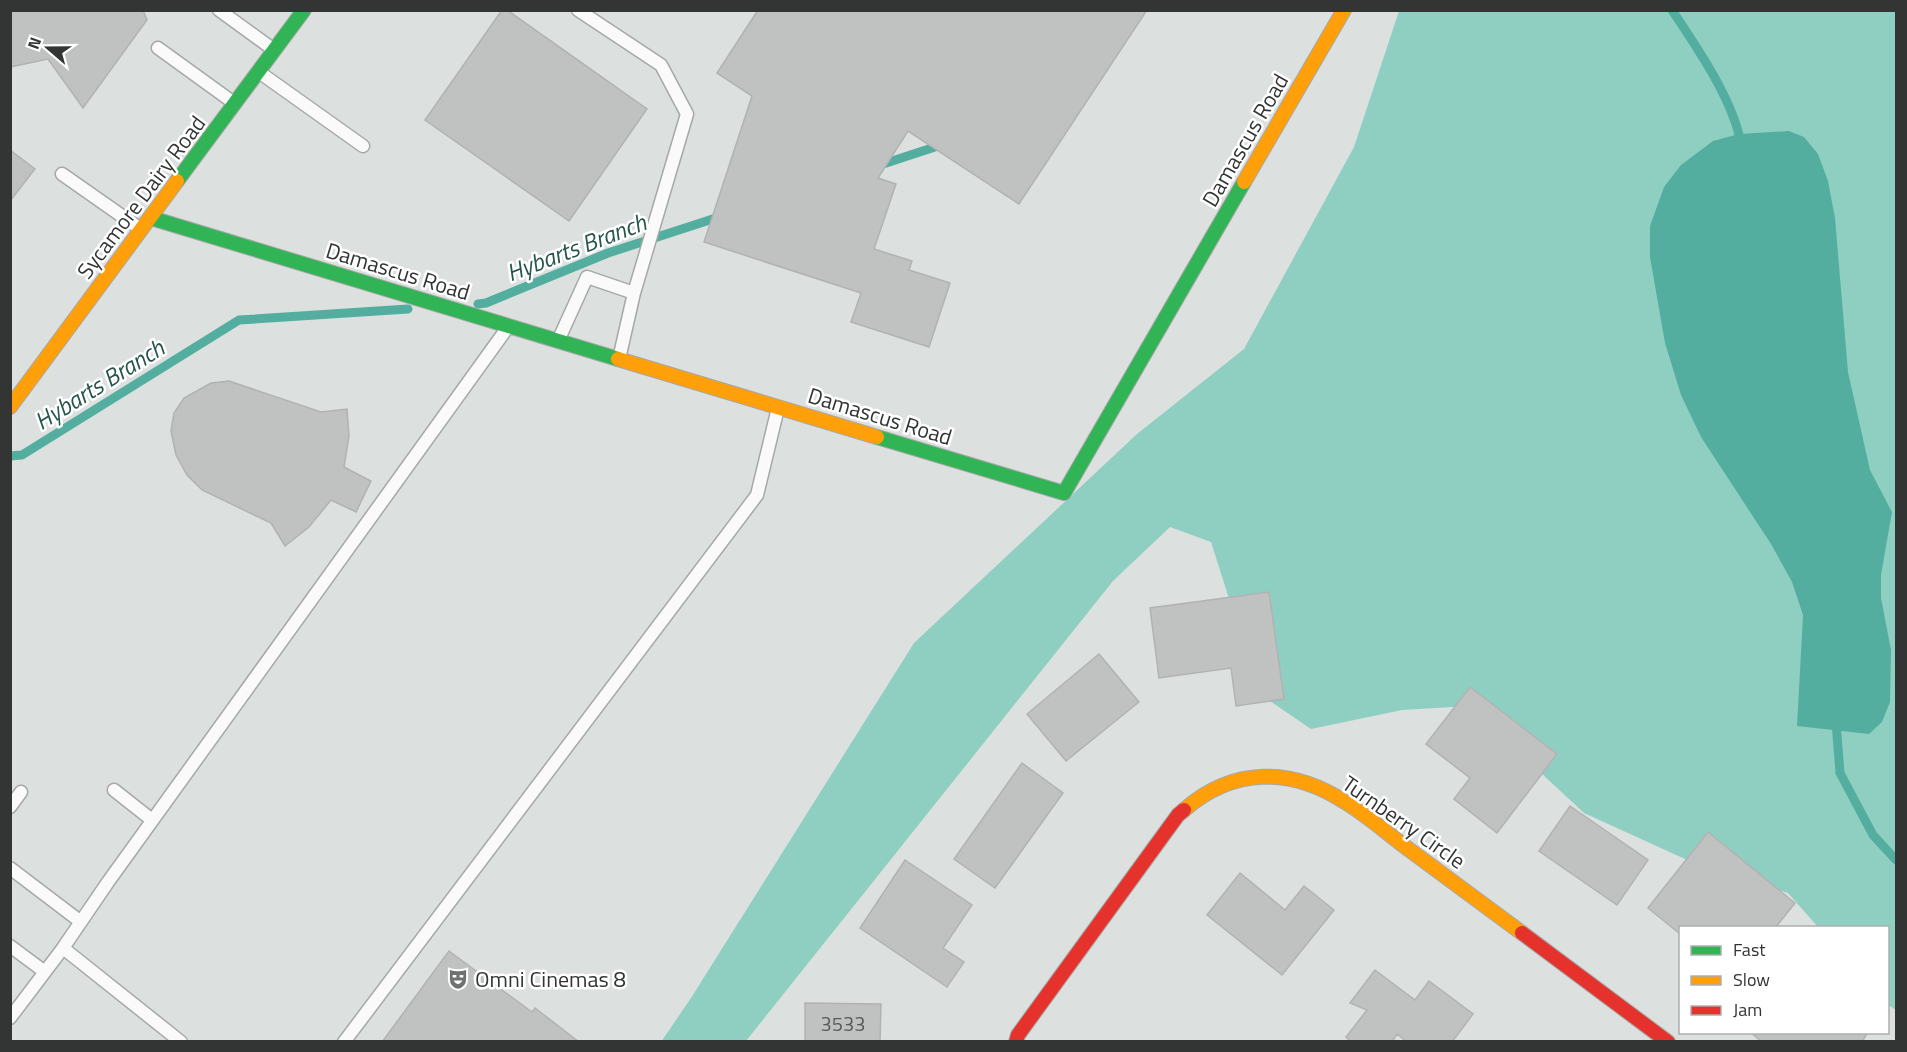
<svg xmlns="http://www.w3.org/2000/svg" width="1907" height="1052" font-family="'Titillium Web',sans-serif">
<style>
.forest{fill:#8fcfc2}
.water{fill:#54aea0}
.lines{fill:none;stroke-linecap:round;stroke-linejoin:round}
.stream{stroke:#54aea0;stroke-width:9}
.building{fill:#bfc2c1;stroke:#b1b3b2;stroke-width:1.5}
.lane-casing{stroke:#a6a8a7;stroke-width:15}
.fast-casing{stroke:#a6a8a7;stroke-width:16}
.slow-casing{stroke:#a6a8a7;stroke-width:16}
.jam-casing{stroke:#a6a8a7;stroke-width:16}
.lane{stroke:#fafafa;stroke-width:12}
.fast{stroke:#30b455;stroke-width:14}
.slow{stroke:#ff9f0a;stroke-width:14}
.jam{stroke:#e5322d;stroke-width:14}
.labels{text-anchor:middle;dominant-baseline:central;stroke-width:5;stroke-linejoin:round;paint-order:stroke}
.number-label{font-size:20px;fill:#565858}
.street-label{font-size:22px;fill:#333535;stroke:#fff}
.poi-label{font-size:22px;fill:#333535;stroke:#fff;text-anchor:start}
.water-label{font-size:24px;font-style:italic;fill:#25554b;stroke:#fff}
</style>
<rect width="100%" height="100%" fill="#dce0df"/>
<path class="forest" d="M1399,11H1896V1010L1888,1005V928L1818,927L1788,893L1696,864L1584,813L1469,706L1402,710L1311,729L1251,688L1233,611L1211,542L1170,527L1113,581L746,1041L661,1042L691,998L914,643L1137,434L1244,349L1354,147Z"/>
<path class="water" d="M1789,131L1804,137L1818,154L1828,181L1835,218L1848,372L1870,470L1892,512L1881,575V598L1891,650L1890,702L1882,722L1869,734L1797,726L1803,615L1792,582L1771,544L1701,437L1681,395L1665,343L1650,257V226L1664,187L1681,165L1713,141L1739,134Z"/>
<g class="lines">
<path class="stream" d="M1672,10C1697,48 1733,99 1741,144
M877,166L944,144
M478,304L486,303L608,253L722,216
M10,456L22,455L239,320L408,309
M1836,722L1840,773L1873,835L1896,860"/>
</g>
<path class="building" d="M10,10H143L147,20L83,108L48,59L10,67Z
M502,10H507L647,109L569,221L425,120Z
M758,10H1147L1019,204L908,131L878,178L896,184L874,249L912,261L909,270L950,283L929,347L851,322L861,293L704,242L752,96L717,73Z
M10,150L35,169L10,201Z
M229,381L321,412L347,409L349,436L344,467L371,481L356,512L331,500L309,527L285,546L271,523L202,490L187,475L176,455L171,431L174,413L184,398L211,383Z
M1269,592L1284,699L1236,706L1231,668L1159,678L1150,608Z
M1099,654L1139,702L1066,761L1027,714Z
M1470,687L1557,754L1497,833L1454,799L1470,778L1426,744Z
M1022,763L1063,793L995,888L954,859Z
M1570,806L1648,860L1617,905L1539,851Z
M1708,832L1795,903L1775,928H1680V934L1648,908Z
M905,860L972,905L943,948L964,962L947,987L860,928Z
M1240,873L1285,910L1304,886L1334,910L1282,975L1207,915Z
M449,951L532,1012L535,1008L579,1042H382Z
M1375,970L1415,1000L1429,981L1473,1014L1452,1042H1407L1397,1034L1392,1042H1351L1346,1037L1367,1010L1350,1003Z
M805,1003L881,1004L880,1042H805Z
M1750,1032H1868L1862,1042H1762Z"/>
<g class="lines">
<g class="lane-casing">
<path id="lane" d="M219,10L274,50
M578,10L661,65L687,114L634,293
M158,48L234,103
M259,72L363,146
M62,174L139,228
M558,341L587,277L634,293L619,359
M114,790L152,820
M10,807L21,792
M10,868L81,922
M10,946L45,972
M63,948L181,1042
M10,1018L63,948L108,882L508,327
M344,1042L757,495L778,408"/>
</g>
<g class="fast-casing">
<path id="fast" d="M177,181L304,10
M151,218L618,359
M877,437L1064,493L1244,182"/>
</g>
<g class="slow-casing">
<path id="slow" d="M1244,182L1344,10
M618,359L877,437
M10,407L177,181
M1184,810C1233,767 1291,767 1345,802C1368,816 1389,835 1411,851C1448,878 1485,906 1522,933"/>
</g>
<g class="jam-casing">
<path id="jam" d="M1522,933L1668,1042
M1016,1042L1018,1035L1178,815L1184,810"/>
</g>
<use href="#lane" class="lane"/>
<use href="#fast" class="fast"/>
<use href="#slow" class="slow"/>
<use href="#jam" class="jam"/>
</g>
<defs>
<g id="theatre-bare" transform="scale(1.62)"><path d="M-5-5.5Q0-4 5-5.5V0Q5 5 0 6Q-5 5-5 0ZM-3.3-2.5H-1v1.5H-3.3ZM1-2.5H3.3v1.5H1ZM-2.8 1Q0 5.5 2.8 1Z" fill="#6e7170" stroke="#fff" stroke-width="2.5" paint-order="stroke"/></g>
</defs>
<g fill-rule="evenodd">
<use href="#theatre-bare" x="458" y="979"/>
</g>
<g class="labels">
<g class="number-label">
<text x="843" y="1023">3533</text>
</g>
<g class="street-label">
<text transform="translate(1245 140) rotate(-60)">Damascus Road</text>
<text transform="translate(141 197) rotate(-53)">Sycamore Dairy Road</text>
<text transform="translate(398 271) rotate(17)">Damascus Road</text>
<text transform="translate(880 416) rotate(17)">Damascus Road</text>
<text transform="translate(1404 822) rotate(35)">Turnberry Circle</text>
</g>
<g class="poi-label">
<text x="475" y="979">Omni Cinemas 8</text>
</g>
<g class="water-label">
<text transform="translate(576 247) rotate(-21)">Hybarts Branch</text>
<text transform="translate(99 384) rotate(-32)">Hybarts Branch</text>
</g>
</g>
<rect width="1907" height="1052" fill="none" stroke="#333535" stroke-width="24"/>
<rect x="1679" y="926" width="210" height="108" fill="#ffffff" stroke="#adaeae" stroke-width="1.5"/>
<rect x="1691" y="946" width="30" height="9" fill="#30b455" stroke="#adaeae" stroke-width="1.5"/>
<text x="1733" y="956" font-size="18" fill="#333535">Fast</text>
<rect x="1691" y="976" width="30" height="9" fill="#ff9f0a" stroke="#adaeae" stroke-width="1.5"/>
<text x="1733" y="986" font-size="18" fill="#333535">Slow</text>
<rect x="1691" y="1006" width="30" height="9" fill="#e5322d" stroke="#adaeae" stroke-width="1.5"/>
<text x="1733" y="1016" font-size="18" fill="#333535">Jam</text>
<g transform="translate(48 48) rotate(290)" stroke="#ffffff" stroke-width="4.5" paint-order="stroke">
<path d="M0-4.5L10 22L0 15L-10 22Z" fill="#333535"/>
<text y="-9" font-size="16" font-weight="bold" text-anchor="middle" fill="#333535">N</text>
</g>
</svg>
